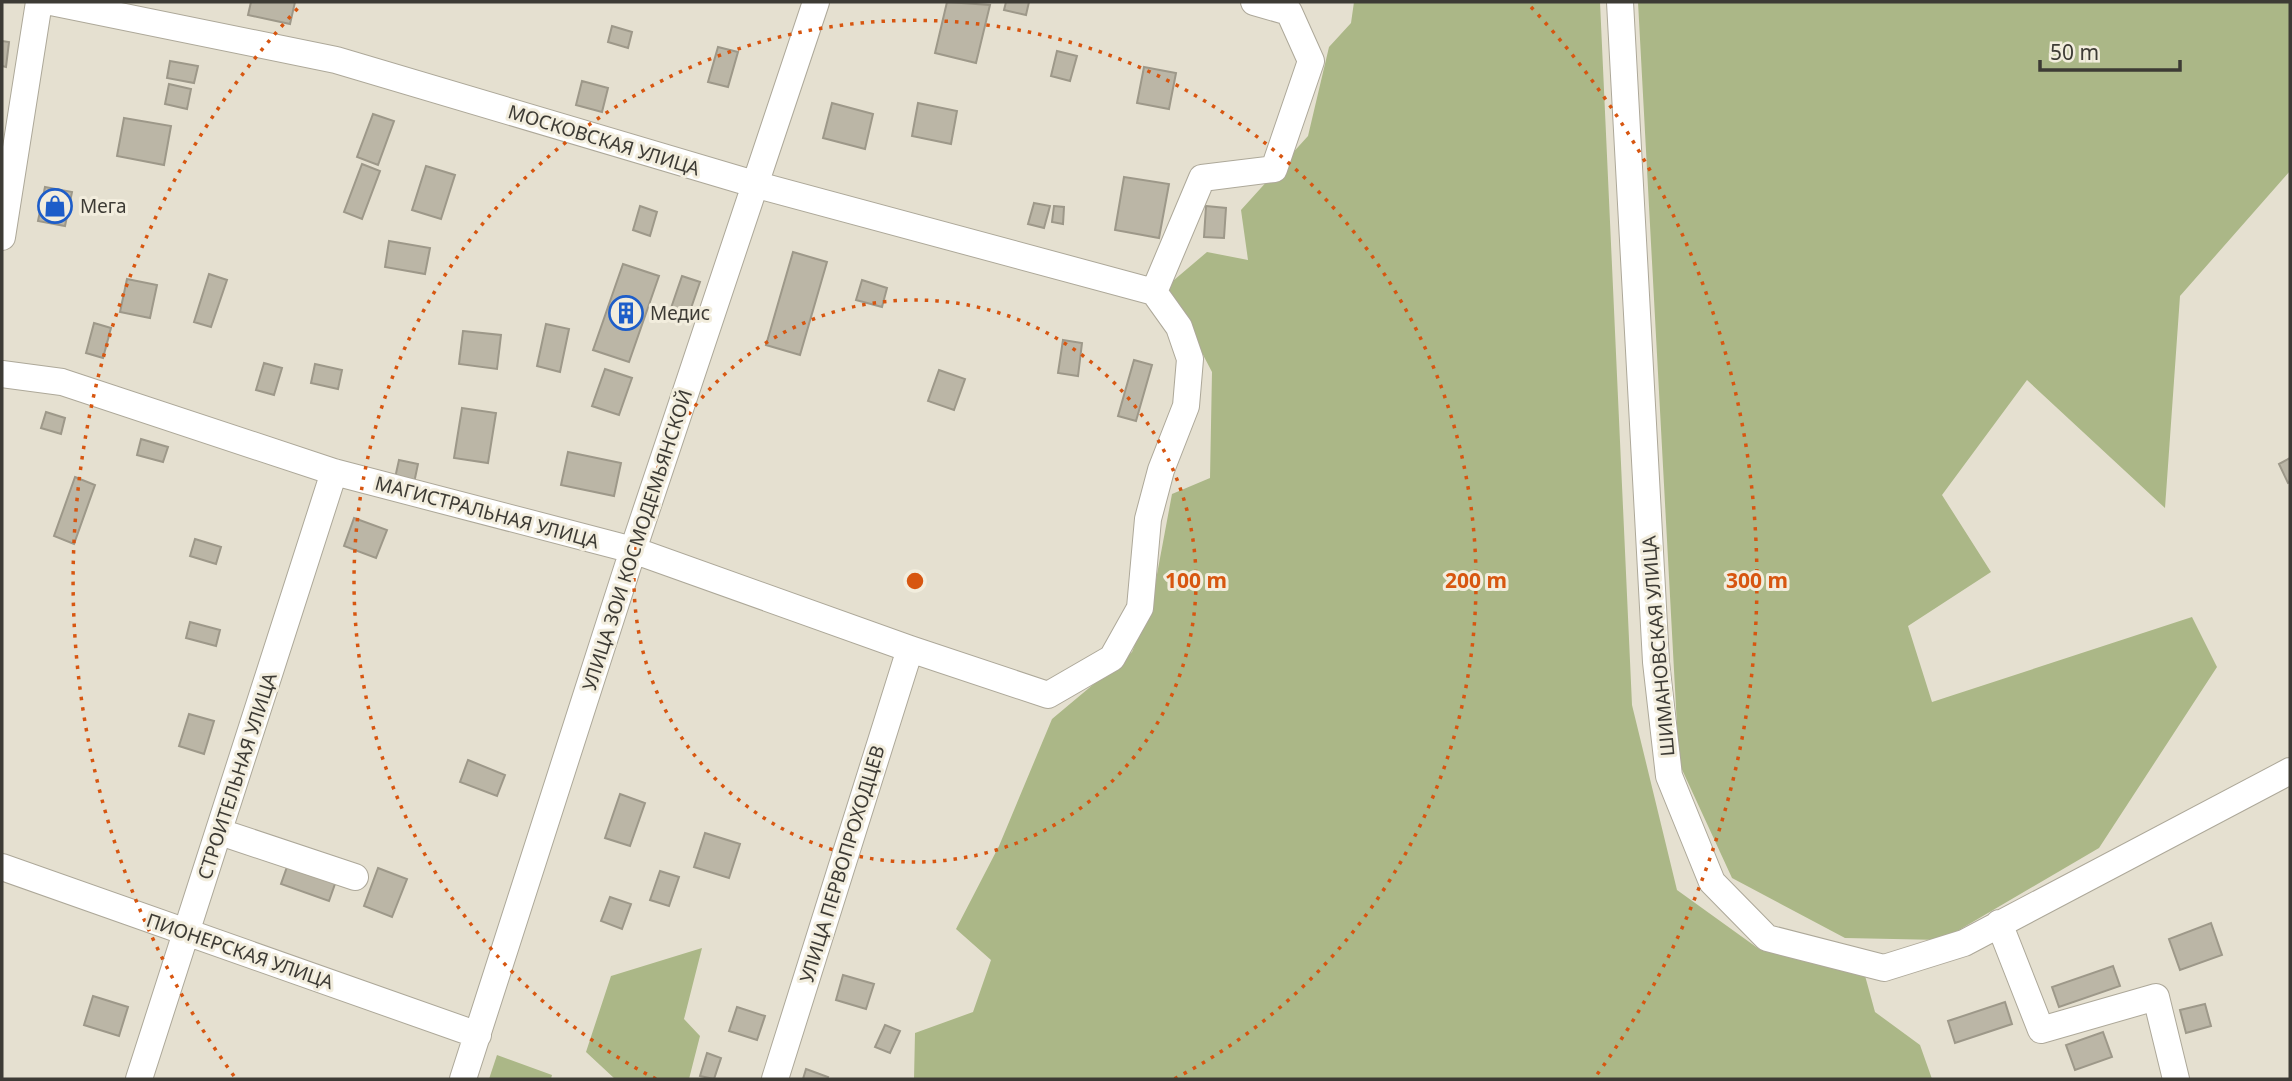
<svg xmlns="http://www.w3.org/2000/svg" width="2292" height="1081" font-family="'Noto Sans',sans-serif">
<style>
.forest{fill:#abb787}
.building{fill:#bbb6a6;stroke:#9d9889;stroke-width:2}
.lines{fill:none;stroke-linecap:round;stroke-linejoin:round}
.minor-casing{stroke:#ada899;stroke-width:28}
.minor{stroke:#fff;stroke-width:26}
.ring{fill:none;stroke:#d75610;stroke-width:3.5;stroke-dasharray:3.5 7}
.labels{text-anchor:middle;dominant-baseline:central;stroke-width:6;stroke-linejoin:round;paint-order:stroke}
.street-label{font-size:19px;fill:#3d3b35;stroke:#f2eddd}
.poi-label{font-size:19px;fill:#3d3b35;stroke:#f2eddd;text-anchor:start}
.centre{fill:#d75610;stroke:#f2eddd;stroke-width:3.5}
.ring-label{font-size:21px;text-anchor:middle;font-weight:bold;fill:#d75610;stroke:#f2eddd;stroke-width:6;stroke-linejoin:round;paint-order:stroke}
</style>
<rect width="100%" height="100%" fill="#e5e0d0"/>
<path class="forest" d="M1354,2H1600L1632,705L1677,890L1759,949L1864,972L1875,1012L1920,1045L1932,1079H914L915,1033L973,1012L991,960L956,929L999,846L1052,719L1132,652L1152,601L1172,494L1210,478L1212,372L1167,286L1207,252L1248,260L1241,210L1308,136L1329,47L1351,23Z
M1638,2H2290V171L2180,296L2165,508L2027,380L1942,495L1991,572L1908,626L1932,702L2192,617L2217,667L2099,848L1942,940L1845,938L1732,878L1679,763Z
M702,948L684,1019L700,1036L689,1079H615L586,1052L611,976Z
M497,1055L552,1075L551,1079H489Z"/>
<path class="building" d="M251,2H295L290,24L248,15Z
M947,2L990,5L976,63L935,53Z
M1006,2H1029L1026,15L1004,10Z
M612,26L632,32L628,48L608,42Z
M2,41L9,42L6,67L2,66Z
M718,47L738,52L728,87L708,82Z
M1057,51L1077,56L1070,81L1051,76Z
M170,61L198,66L194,83L167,78Z
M1144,67L1176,73L1169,109L1137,103Z
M582,81L608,88L602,112L576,105Z
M169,84L191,89L187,109L165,104Z
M832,103L873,114L865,149L823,138Z
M918,103L957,111L951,144L912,136Z
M373,114L394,121L378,165L357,157Z
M124,118L171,126L164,165L117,156Z
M362,164L380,171L362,219L344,212Z
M426,166L455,175L441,219L412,210Z
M1124,177L1169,184L1159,238L1115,230Z
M45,187L72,192L65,226L38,221Z
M1034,203L1050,206L1044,228L1028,224Z
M640,206L657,212L650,236L633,230Z
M1054,206L1064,207L1063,224L1052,222Z
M1206,206L1226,208L1224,238L1204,237Z
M389,241L430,248L425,274L385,267Z
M793,252L827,262L800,355L766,345Z
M623,264L659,276L629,362L593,350Z
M209,274L227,280L211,327L194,322Z
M682,276L700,282L689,314L671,308Z
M127,279L157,285L150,318L120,312Z
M862,280L887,288L882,307L856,300Z
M94,323L111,328L103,358L86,353Z
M546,324L569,329L560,372L537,366Z
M463,331L501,335L497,369L459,364Z
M1063,340L1082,343L1078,376L1058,373Z
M1134,360L1152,365L1136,421L1118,416Z
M264,363L282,368L274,395L256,390Z
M315,364L342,370L338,389L311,383Z
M605,369L632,378L619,415L592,406Z
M939,370L965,379L954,410L928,401Z
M462,408L496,413L488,463L454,458Z
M46,412L65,418L61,434L41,428Z
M141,439L168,447L163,462L137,455Z
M568,452L621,463L614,496L561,485Z
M2290,458V482L2288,483L2279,464Z
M399,460L418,464L414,483L395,478Z
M75,477L95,485L74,544L54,536Z
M354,518L387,530L376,558L344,546Z
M195,539L221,547L216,564L190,556Z
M190,622L220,630L216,646L186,638Z
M189,714L214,721L204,754L179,746Z
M468,760L505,775L497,796L460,782Z
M620,794L645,803L630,846L605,838Z
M705,833L740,844L729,878L694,867Z
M288,864L336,881L329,901L281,884Z
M378,868L407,879L392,917L364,906Z
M660,871L679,877L669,906L650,900Z
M610,897L631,904L622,929L601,921Z
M2211,923L2222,955L2180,970L2169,939Z
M2113,966L2120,986L2059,1007L2052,987Z
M843,975L874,984L866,1009L836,1000Z
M93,996L128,1007L119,1036L84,1025Z
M2005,1002L2012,1024L1955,1043L1948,1021Z
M2205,1004L2211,1026L2186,1033L2180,1010Z
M737,1007L765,1016L757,1040L729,1031Z
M885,1025L900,1031L890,1053L875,1047Z
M2103,1032L2112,1057L2075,1070L2066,1045Z
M707,1053L721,1058L714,1079L700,1076Z
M806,1069L828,1077L827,1079H803Z"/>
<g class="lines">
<g class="minor-casing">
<path id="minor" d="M51,2L336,60L754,184L1154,292
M1620,2L1656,662L1669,776L1712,882L1767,938L1884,968L1964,943L2290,771
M2,237L39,2
M2,374L62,382L334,472L633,550L910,649L1048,695L1112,658L1140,608L1148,519L1161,470L1186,406L1190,359L1179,327L1154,292L1202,178L1274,169L1311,61L1289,12L1254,2
M220,832L355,877
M2,867L478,1035
M1999,923L2041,1030L2156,997L2176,1079
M139,1079L334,472
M463,1079L633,550L816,2
M775,1079L910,649"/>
</g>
<use href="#minor" class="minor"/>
</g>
<g class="ring">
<circle cx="915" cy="581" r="281"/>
<path d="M656 1079A561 561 0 1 1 1174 1079"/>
<path d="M234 1076A842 842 0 0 1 299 7M1531 7A842 842 0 0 1 1596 1076"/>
</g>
<defs>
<g id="shop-ring" transform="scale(1.75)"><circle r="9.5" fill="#f2eddd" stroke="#1d5dc9" stroke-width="1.5"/><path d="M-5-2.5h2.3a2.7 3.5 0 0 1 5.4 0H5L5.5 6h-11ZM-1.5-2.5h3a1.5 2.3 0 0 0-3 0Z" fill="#1d5dc9"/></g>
<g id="building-ring" transform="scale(1.75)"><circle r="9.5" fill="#f2eddd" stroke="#1d5dc9" stroke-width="1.5"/><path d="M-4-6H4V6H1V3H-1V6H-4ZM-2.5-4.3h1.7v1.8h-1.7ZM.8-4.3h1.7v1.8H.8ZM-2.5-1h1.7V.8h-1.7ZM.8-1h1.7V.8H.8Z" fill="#1d5dc9"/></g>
</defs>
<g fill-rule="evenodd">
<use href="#shop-ring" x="55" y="206"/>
<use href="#building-ring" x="626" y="313"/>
</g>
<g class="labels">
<g class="street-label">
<text transform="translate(604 140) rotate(17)">МОСКОВСКАЯ УЛИЦА</text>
<text transform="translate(487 512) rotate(15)">МАГИСТРАЛЬНАЯ УЛИЦА</text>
<text transform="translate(637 540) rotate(-72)">УЛИЦА ЗОИ КОСМОДЕМЬЯНСКОЙ</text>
<text transform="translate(1658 646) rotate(-95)">ШИМАНОВСКАЯ УЛИЦА</text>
<text transform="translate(237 776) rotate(-72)">СТРОИТЕЛЬНАЯ УЛИЦА</text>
<text transform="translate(842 864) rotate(-73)">УЛИЦА ПЕРВОПРОХОДЦЕВ</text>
<text transform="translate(240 951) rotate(19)">ПИОНЕРСКАЯ УЛИЦА</text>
</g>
<g class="poi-label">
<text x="80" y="206">Мега</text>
<text x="650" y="313">Медис</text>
</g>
</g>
<circle cx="915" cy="581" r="10" class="centre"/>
<g class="ring-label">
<text x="1196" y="588">100 m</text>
<text x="1476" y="588">200 m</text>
<text x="1757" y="588">300 m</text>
</g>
<rect width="2292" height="1081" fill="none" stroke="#3d3b35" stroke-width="7"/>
<path d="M2040 60v10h140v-10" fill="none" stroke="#3d3b35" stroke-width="3.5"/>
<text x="2050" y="60" font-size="21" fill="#3d3b35" stroke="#f2eddd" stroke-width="5" paint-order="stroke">50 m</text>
</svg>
